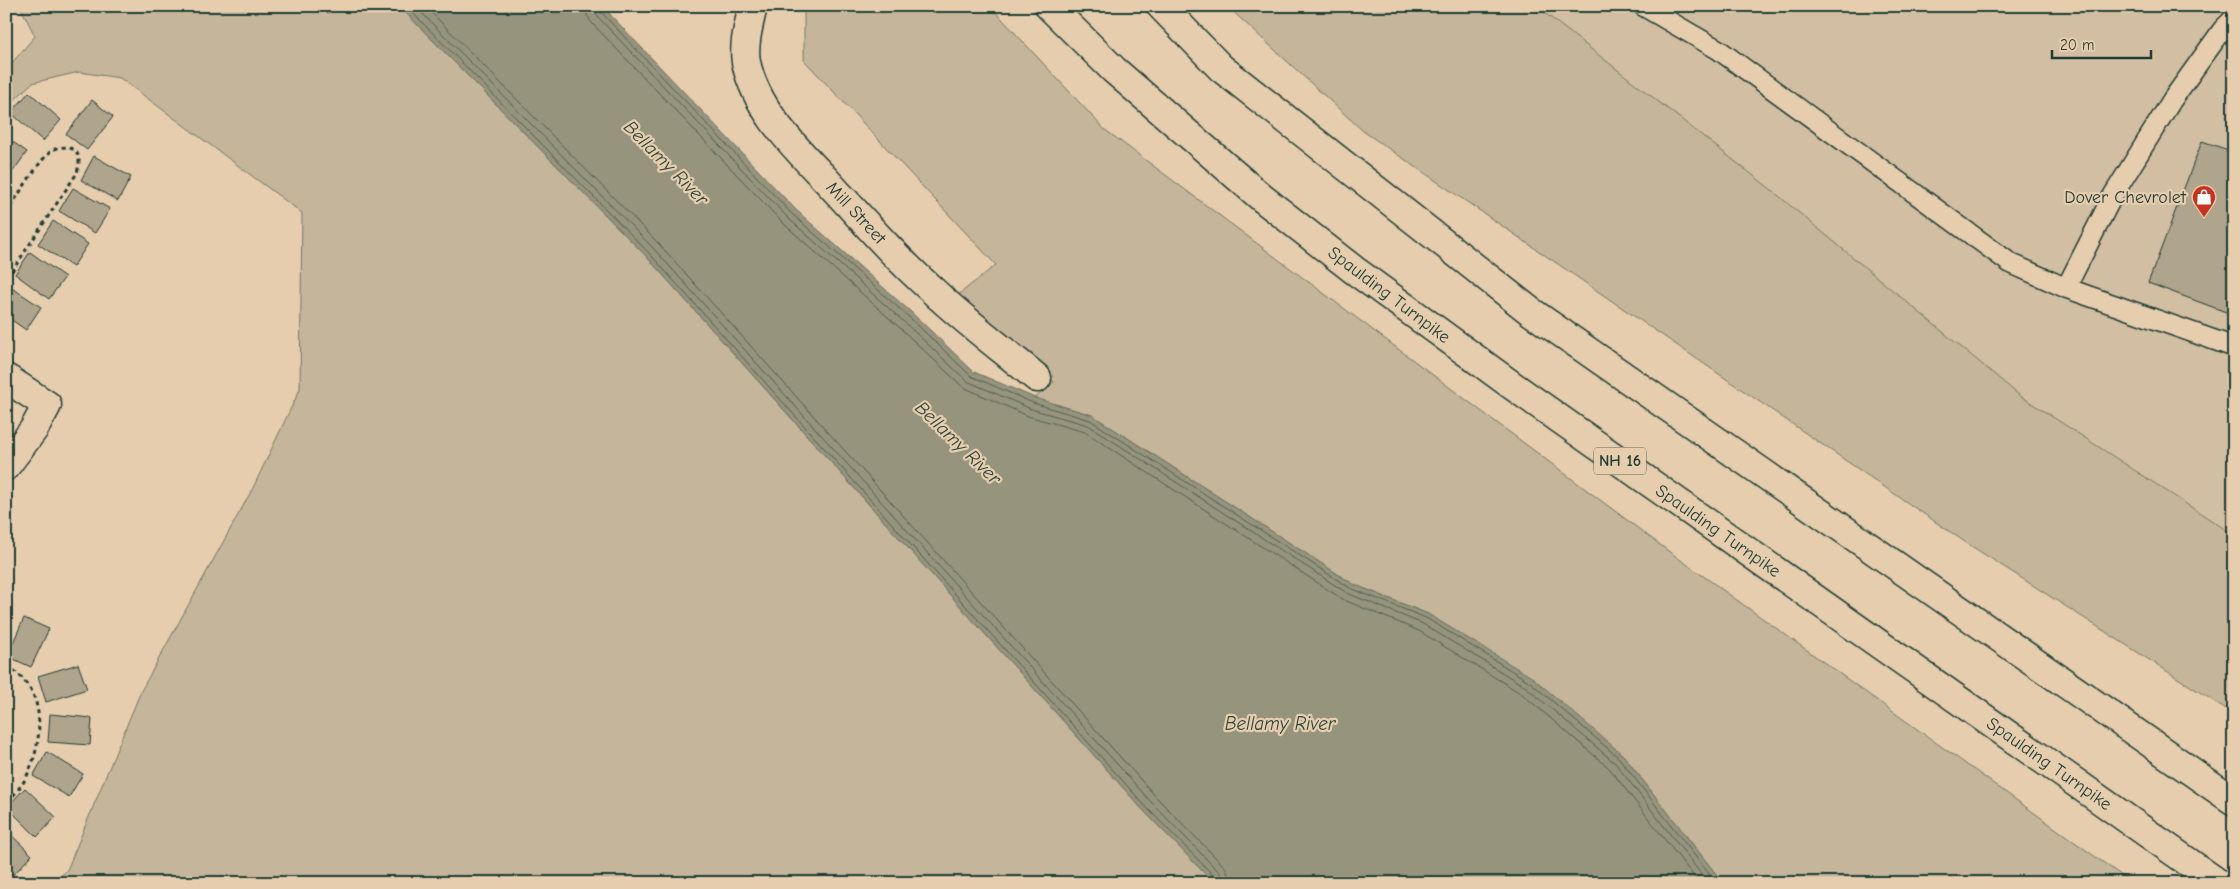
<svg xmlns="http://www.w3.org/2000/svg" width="2240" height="889" font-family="'Comic Neue',sans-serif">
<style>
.built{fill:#d2bea2}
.green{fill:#c5b59a;stroke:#727967}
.water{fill:#97947d;stroke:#677160}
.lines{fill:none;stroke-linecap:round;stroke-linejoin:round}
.shore{stroke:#4f6051;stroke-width:1}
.building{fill:#afa48c;stroke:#1f3d34}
.service-casing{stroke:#1f3d34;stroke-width:22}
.minor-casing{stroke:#1f3d34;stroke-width:31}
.motorway-casing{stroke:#1f3d34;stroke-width:31}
.path{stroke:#1f3d34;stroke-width:3;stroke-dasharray:4 4;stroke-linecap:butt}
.service{stroke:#e6cdae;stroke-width:19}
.minor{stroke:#e6cdae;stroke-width:28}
.motorway{stroke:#e6cdae;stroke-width:28}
.labels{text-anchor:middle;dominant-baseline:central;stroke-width:4.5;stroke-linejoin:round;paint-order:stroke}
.shield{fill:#e6cdae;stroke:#5b6859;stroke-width:1}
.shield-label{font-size:16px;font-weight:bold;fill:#1f3d34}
.poi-label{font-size:18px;fill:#1f3d34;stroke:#e6cdae;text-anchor:end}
.street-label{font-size:18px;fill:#1f3d34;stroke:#e6cdae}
.water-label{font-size:19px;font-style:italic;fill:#2b463b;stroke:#e6cdae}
</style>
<rect width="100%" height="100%" fill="#e6cdae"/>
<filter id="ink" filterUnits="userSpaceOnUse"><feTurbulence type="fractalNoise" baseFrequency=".02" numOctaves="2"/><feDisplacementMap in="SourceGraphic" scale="10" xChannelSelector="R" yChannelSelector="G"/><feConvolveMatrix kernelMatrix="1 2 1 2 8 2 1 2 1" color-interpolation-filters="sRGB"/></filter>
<g filter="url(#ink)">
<path class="built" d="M1534,6H2234V535L2019,395Z"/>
<path class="green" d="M20,6H399L646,256L1144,811L1214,883H53L67,870L141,691L253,488L300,389L302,213L120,78L79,72L32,83L6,108V70L35,36Z
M804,6H990L1104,129L1667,550L2132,883H1723L1623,755L1428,614L1353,584L1092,415L1035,398L1054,382L958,295L996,265L804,60Z
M1227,6L1537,7L1768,187L2019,395L2234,535V714L1965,542L1363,131Z"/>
<path class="water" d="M399,6H602L796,210L912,313L974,372L1035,398L1092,415L1353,584L1428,614L1533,678L1623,755L1723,883H1214L1144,811L646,256Z"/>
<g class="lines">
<path class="shore" d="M406,6L649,253L1147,808L1215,877L1217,883
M415,6L654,249L1152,803L1220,873L1223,883
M425,6L659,244L1157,798L1226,868L1231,883
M586,6L587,15L591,22L783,223L899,327L963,387L1028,416L1085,432L1344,600L1419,631L1522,694L1609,768L1699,883
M593,6L597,16L788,218L904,322L967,381L1031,409L1088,425L1347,593L1423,624L1526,687L1615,763L1708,883
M599,6L601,12L792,214L909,317L971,376L1033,403L1090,420L1350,588L1426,618L1530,682L1619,758L1716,883"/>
</g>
<path class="building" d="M29,92L61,120L43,141L11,113Z
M92,100L113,117L87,150L66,134Z
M6,137L27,152L11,174L6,171Z
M2202,141L2234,152V315L2148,283Z
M94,156L131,177L118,201L81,180Z
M73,188L110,209L95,233L59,211Z
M53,221L88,244L73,267L38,244Z
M30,252L65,277L49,299L15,274Z
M6,284L41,307L26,330L6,316Z
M24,618L49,629L31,667L7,656Z
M78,664L87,689L46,702L38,676Z
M50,714L92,718L90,745L48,742Z
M47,752L83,774L69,797L33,776Z
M25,788L56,817L37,837L7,807Z
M6,830L32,855L13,875L6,868Z"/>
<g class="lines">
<g class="service-casing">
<path id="service" d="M1643,6L1719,50L2010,263L2066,288
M2234,18L2223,29L2172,100L2112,197L2066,288L2234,347"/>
</g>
<g class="minor-casing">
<path id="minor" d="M753,6C749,24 743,44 746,62C756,110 795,147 827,181C861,218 894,256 932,290C965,321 1002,349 1037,378
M6,378L47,405L34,429L6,466"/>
</g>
<g class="motorway-casing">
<path id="motorway" d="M1049,6L1114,70L1262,198L1354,270L1513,386L2218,883
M1161,6L1221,68L1530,311L2234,801"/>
</g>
<path class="path" d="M6,213C15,201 42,155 53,150C58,147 68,146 72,149C82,154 79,165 77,173L6,280
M6,667C17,670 22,678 29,687C46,713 39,757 23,783C18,790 12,797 6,804"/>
<use href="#service" class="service"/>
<use href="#minor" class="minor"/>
<use href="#motorway" class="motorway"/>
</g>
</g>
<defs>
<g id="shop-pin" transform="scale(1.25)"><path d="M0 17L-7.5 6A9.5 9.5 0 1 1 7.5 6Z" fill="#c8321e" stroke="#e6cdae"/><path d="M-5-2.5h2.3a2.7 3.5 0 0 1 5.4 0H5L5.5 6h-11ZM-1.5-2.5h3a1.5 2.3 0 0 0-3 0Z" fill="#fff"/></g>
</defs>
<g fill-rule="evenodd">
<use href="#shop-pin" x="2204" y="197"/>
</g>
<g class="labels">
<rect class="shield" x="1594" y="447.5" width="52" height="27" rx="4"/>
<g class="shield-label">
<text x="1620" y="461">NH 16</text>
</g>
<g class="poi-label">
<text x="2186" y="197">Dover Chevrolet</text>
</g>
<g class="street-label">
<text transform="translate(856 213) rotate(47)">Mill Street</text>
<text transform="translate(1389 295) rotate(37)">Spaulding Turnpike</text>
<text transform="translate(1718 531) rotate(35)">Spaulding Turnpike</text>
<text transform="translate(2049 764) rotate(35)">Spaulding Turnpike</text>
</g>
<g class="water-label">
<text transform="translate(666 163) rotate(45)">Bellamy River</text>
<text transform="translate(958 443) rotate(44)">Bellamy River</text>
<text x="1280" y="724">Bellamy River</text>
</g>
</g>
<rect width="2240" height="889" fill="none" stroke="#e6cdae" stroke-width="25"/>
<rect x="12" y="12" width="2215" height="864" fill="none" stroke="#1f3d34" stroke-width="2" filter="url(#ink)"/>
<path d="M2052 50v8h99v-8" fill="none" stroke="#1f3d34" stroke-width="2.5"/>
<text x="2060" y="50" font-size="15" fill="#1f3d34" stroke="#e6cdae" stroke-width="4" paint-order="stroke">20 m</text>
</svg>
